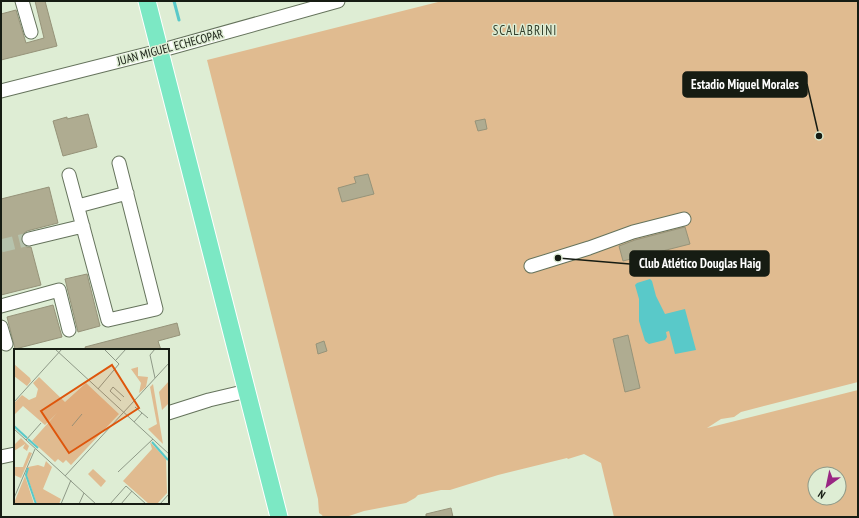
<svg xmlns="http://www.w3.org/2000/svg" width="859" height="518" font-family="'PT Sans Narrow',sans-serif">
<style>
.green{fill:#e0bb90;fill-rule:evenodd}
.water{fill:#59c9c9}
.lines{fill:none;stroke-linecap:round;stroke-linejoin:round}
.stream{stroke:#59c9c9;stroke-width:3}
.building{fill:#afac91;stroke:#969379}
.minor-tunnel{stroke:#b6c3ad;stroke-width:13;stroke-dasharray:13 6;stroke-linecap:butt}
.minor-casing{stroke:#65735c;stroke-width:15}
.major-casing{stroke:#fff;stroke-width:19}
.minor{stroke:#fff;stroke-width:13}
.major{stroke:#7ce8c4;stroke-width:17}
.labels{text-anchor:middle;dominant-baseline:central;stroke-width:3;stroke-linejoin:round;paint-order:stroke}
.street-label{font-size:12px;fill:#161c13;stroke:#deedd4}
.neighbourhood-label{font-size:13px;letter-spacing:1px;fill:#323e2a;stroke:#deedd4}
.inset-river{fill:none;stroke:#59c9c9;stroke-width:2}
.inset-road{fill:none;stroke:#8e9987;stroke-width:1}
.view{fill:#de560c;fill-opacity:0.15;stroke:#de560c;stroke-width:2}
.inset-edge{fill:none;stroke:#161c13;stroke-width:2}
.leader{fill:none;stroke:#161c13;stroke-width:1.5}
.callout-dot{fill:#161c13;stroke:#deedd4;stroke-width:1.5}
.callout{fill:#161c13;stroke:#161c13;stroke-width:1.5}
.callout-label{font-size:13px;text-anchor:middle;font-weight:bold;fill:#fff}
</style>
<rect width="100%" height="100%" fill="#deedd4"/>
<path class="green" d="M442,1H858V382L741,412L734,417L721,419L707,428L858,390V517H614L601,463L584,454L568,459L567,458L498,475L450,490H441L418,495L415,498L406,503L364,511L346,517H323L322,515L319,513L318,499L207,60ZM815,474H839V498H815Z"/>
<path class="water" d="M650,279L652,281L656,296L665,314L685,309L696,350L675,354L669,331L666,332L667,337L665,340L649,344L645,341L639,321V299L635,285L637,283Z"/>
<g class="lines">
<path class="stream" d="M174,1L179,20"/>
</g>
<path class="building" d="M35,1H45L57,46L1,60V14L16,10L26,43L44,38Z
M88,114L97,147L63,156L53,121L67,117V119Z
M485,119L487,129L478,131L475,121Z
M368,174L374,194L342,202L338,188L356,183L354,177Z
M49,187L58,223L27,231L23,234L21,237V241L24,245L27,247H31L41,285L1,295V199Z
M685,227L690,244L623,261L619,246L635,240Z
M87,274L100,326L78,332L65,279Z
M53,305L62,337L15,349L7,317Z
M177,323L180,335L158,341L161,350H86L85,347Z
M628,335L640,388L625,392L613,339Z
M324,341L327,351L318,354L316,344Z
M451,508L453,517H426V514Z"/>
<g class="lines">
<path class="minor-tunnel" d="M1,246L29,239"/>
<g class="minor-casing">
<path id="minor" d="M22,1L31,32
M1,91L159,51L338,1
M69,175L108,320L156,309L119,163
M78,206L127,193
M29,239L83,226
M531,266L589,248L633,232L684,219
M1,306L59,290L69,330
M1,327L6,344
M168,413L209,400L247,391
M1,457L15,454"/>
</g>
<g class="major-casing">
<path id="major" d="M147,1L279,517"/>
</g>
<use href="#minor" class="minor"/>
<use href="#major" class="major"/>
</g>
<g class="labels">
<g class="street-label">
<text transform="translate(170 47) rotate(-15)">JUAN MIGUEL ECHECOPAR</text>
</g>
<g class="neighbourhood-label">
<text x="525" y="30">SCALABRINI</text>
</g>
</g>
<g transform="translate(14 349)">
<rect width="155" height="155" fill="#deedd4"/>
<path d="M0,15L16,29L17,32L13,37L0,27ZM124,18V27L134,28L132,38L125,44L127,34L117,20ZM25,28L51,53L72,34L105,65L57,116L52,111L49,114L44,110L41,113L18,92L43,64L31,76L9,57L0,66V54L8,46L15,51L22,48L24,40L19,34ZM155,32V54L148,61L145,43ZM139,35L149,95L134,80L143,75L136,38ZM7,89L15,97L13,102L9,99L11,95L0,102V96ZM136,93L152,110L153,144L143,155H135L109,132L138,100ZM15,103L18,104L7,129L0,126V118H9ZM32,112L38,118L29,140L47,150L45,155H23L12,124L14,118L24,116L30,118ZM79,120L92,132L87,138L74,125ZM11,127L20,155H0V154Z" fill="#e0bb90"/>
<path class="inset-river" d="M0,77L13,89M14,90L24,99M138,93L154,111M14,119L12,126L22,155"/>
<path class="inset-road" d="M41,0L155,105M141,0L136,6L141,29M102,11L112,0M84,40L105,15L90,0M107,52L96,42L99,38L110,48M0,53L48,0M121,58L134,69M120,73L128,64M58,77L68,65M0,80L82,155M12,91L27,74M104,123L139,90M51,127L155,14M0,149L21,100M47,155L57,131M65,155L70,144M96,155L112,137L132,155M107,155L118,142M146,155L155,145"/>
<path class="view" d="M98,16L125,59L55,104L27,62Z"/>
<rect width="155" height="155" class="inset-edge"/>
</g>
<path class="leader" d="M819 136L807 84M558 258L630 264"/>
<g class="callout-dot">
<circle cx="819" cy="136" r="4"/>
<circle cx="558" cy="258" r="4"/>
</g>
<g class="callout">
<rect x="683" y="72" width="124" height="25" rx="4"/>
<rect x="630" y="251" width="139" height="25" rx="4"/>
</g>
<g class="callout-label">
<text x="745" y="89">Estadio Miguel Morales</text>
<text x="700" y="268">Club Atlético Douglas Haig</text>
</g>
<rect width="859" height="518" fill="none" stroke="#161c13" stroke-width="4"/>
<g transform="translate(827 486) rotate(213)"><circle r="19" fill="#deedd4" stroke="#8e9987"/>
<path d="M0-3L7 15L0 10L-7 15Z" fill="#992683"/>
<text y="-6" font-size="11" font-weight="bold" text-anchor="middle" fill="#161c13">N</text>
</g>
</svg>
